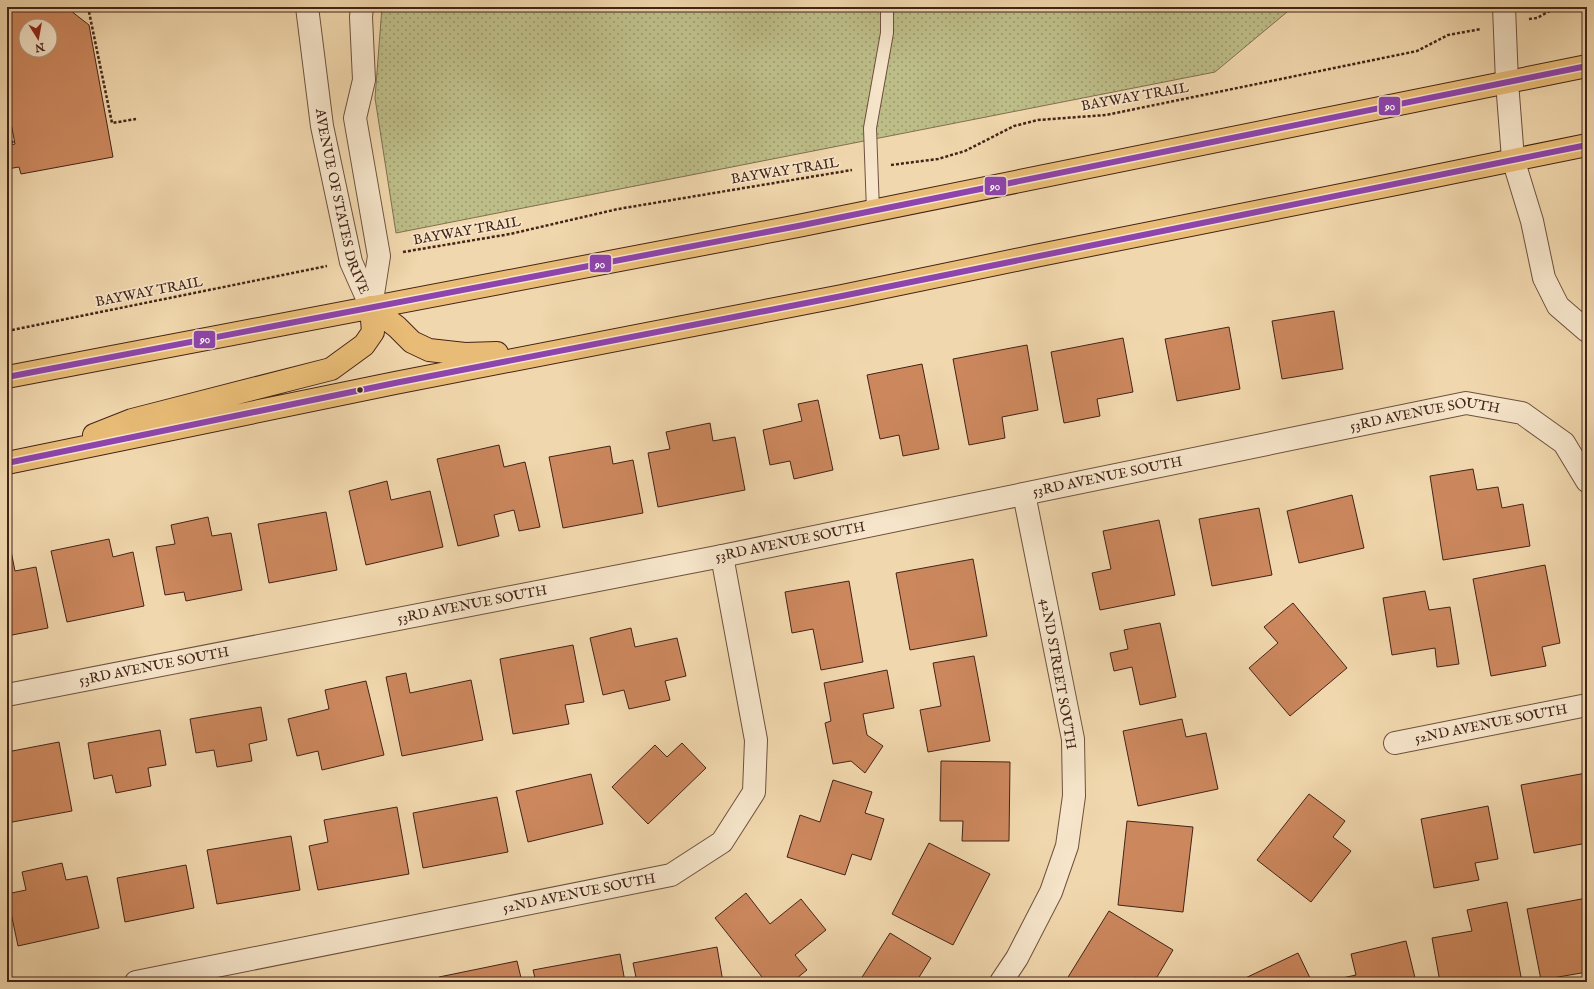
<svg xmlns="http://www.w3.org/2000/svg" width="1594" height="989" font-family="'IM FELL English',serif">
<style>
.green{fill:url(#green-dots);stroke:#807050}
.building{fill:#cc875d;stroke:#432419;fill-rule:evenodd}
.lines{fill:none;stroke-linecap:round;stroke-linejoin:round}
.lane-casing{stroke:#6e513e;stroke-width:14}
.street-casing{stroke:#6e513e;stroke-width:24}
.primary-casing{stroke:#432419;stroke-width:24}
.path{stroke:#432419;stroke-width:2.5;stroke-dasharray:3 2;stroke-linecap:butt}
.lane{stroke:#f6e5ca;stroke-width:12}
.street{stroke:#f6e5ca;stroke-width:22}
.primary{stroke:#e8bc76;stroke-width:22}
.bus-1-casing{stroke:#f6e5ca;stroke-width:9}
.bus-1{stroke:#8e44ad;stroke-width:6}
.bus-dot{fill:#432419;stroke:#f6e5ca;stroke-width:1.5}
.labels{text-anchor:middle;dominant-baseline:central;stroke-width:3.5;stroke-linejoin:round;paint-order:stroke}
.street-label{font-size:14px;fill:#432419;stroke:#f6e5ca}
.line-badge{stroke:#f6e5ca;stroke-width:1.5}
.badge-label{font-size:11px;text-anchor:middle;font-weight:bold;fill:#fff}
</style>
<defs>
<pattern id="green-dots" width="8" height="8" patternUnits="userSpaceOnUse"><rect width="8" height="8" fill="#bdbd88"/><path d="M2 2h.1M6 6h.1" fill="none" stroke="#9b996e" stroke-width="1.8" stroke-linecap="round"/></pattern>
</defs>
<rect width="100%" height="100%" fill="#f1d7ad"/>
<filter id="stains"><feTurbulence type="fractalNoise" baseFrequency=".005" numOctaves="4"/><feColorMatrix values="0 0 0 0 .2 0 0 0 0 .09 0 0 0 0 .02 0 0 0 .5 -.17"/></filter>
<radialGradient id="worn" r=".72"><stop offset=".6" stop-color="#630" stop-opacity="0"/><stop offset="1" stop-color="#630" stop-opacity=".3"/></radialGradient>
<path class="green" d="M382,7H1177L1180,8L1181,7H1293L1215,72L396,233L375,98Z"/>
<path class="building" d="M7,7H66L89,25L113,157L21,174L19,167L7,169V146L15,144L7,102ZM26,26H50V50H26Z
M1334,311L1343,369L1282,379L1272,321Z
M1229,327L1240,389L1177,401L1165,339Z
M1123,338L1133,392L1097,399L1100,416L1064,423L1051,352Z
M1027,345L1038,410L1002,417L1005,438L969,445L953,359Z
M922,364L939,449L903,456L899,435L880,439L867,375Z
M818,400L833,470L794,479L790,461L770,465L763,430L802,421L798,404Z
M710,423L713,441L735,437L745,490L658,507L648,453L670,449L666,432Z
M499,445L504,467L525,462L540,527L519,531L514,510L494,515L499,536L458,546L437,459Z
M610,446L613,464L633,460L643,513L563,528L549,457Z
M1473,469L1477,490L1498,487L1502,508L1523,504L1530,546L1443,560L1430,476Z
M387,481L391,500L430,491L443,547L366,565L349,491Z
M1352,495L1364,548L1299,563L1287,511Z
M1259,508L1272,575L1212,586L1199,519Z
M326,512L337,570L269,583L258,524Z
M208,517L212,536L231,533L242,590L186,601L184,592L165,595L156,547L175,544L171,525Z
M1159,520L1175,595L1100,610L1092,573L1111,569L1103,531Z
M109,539L113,557L133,552L144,606L67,622L51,551Z
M7,551H11L15,571L36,567L48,628L7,636Z
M973,559L987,636L910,650L896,573Z
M1545,565L1560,643L1542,647L1546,666L1491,676L1473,579Z
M849,581L863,662L821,670L813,629L792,633L785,592Z
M1425,591L1429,610L1450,607L1459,664L1437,667L1435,648L1392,655L1383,598Z
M1293,603L1347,668L1290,716L1249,668L1278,643L1264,627Z
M1160,623L1176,697L1140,705L1132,667L1114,671L1110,653L1128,649L1124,630Z
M631,628L635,647L677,638L686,676L665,681L670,700L629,709L624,690L603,695L590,638Z
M573,645L584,702L565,705L569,724L513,734L500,659Z
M974,656L990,741L928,752L920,710L941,706L933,663Z
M887,670L894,708L863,714L867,735L883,746L865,773L851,761L833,764L825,723L831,721L824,683Z
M406,673L410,693L471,680L483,740L402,756L386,677Z
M366,681L384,755L322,770L318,751L297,756L288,719L329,709L325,690Z
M261,707L267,740L249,744L252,761L217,767L214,750L196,753L190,719Z
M1182,719L1186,737L1206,733L1218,789L1138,806L1123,731Z
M160,730L166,765L148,768L151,786L116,793L112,775L94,779L88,743Z
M59,742L72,811L7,823V752Z
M682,743L706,768L648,824L612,787L655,745L667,757Z
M941,761L1010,762L1009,841H962L963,821H940Z
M1586,773L1587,843L1534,853L1521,785Z
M591,774L603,824L528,842L516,791Z
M833,780L872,792L865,813L884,819L871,860L852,854L845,875L787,857L800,815L820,822Z
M1309,794L1345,821L1333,837L1351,851L1311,902L1257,860Z
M497,797L508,852L423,868L413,813Z
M1488,806L1498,859L1475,863L1479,880L1434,888L1421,819Z
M397,807L409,874L318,890L309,846L328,842L324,820Z
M1127,821L1193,827L1183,912L1118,905Z
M291,836L300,890L217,904L207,850Z
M929,843L990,874L953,945L892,914Z
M62,863L66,880L87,876L99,928L18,946L7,894L26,890L22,872Z
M186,865L194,908L125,922L117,878Z
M746,893L770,924L801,899L826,930L795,955L807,970L792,982H766L715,918Z
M1587,898V972L1541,980L1527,909Z
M1507,902L1522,982H1440L1432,938L1472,931L1467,910Z
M1109,911L1173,950L1154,982H1144L1135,977L1132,982H1065Z
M890,933L931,958L916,982H859Z
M1406,941L1416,982H1339L1338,979L1356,975L1351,954Z
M717,947L723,982H637L633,963Z
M1298,953L1312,982H1237Z
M620,954L625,982H536L533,970Z
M517,961L522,982H440L439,977Z"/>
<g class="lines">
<g class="lane-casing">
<path id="lane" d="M873,211L870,128L887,33V7"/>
</g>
<g class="street-casing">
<g id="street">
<path id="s1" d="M307,7L322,126L351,262L371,307"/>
<path d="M362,7L361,17L364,80L355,118L379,256L371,307"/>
<path d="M1504,7L1507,82L1513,159L1532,221L1544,278L1558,306L1587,331"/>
<path id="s2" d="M7,695L722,556L1466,403L1522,413L1564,443L1587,481"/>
<path id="s3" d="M1395,743L1587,705"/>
<path id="s4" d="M136,982L671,875L722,842L754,792L756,740L722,556"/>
<path d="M1001,982L1017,958L1051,892L1067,846L1074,796L1073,739L1024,494"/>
</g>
</g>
<g class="primary-casing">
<path id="primary" d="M371,307L397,327L412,342L429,350L465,354L497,353
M7,377L798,226L1587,66
M94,435L132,420L331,369L364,345L373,332L371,307
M7,463L395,383L842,296L1035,256L1401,183L1587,145"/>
</g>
<path class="path" d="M88,7L112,123L136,119
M1529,19L1537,18L1557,7
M7,138L15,144
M891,165L938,159L965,151L1014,126L1038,120L1106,115L1417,51L1448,35L1481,29
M403,252L510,234L618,209L852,170
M7,331L327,266"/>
<use href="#lane" class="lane"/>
<use href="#street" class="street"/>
<use href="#primary" class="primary"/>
<g class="bus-1-casing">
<path id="bus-1" d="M7,377L798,226L1587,66
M7,463L395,383L842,296L1587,145"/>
</g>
<use href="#bus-1" class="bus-1"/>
</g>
<circle class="bus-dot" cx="360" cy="390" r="3.5"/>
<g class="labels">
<g class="street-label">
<text transform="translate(1135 97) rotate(-10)">BAYWAY TRAIL</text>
<text transform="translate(785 171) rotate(-9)">BAYWAY TRAIL</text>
<text stroke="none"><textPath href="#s1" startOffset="198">AVENUE OF STATES DRIVE</textPath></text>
<text transform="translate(467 231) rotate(-10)">BAYWAY TRAIL</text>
<text transform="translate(149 292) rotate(-11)">BAYWAY TRAIL</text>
<text stroke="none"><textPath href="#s2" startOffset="1446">53RD AVENUE SOUTH</textPath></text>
<text stroke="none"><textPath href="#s2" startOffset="1122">53RD AVENUE SOUTH</textPath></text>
<text stroke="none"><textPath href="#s2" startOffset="798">53RD AVENUE SOUTH</textPath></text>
<text stroke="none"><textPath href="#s2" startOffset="474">53RD AVENUE SOUTH</textPath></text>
<text stroke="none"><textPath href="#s2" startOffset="150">53RD AVENUE SOUTH</textPath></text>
<text transform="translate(1058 674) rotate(80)">42ND STREET SOUTH</text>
<text stroke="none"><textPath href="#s3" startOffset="98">52ND AVENUE SOUTH</textPath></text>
<text stroke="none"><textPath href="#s4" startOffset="452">52ND AVENUE SOUTH</textPath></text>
</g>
</g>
<g class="line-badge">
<rect x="1378" y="96" width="23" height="20" rx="4" fill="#8e44ad"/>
<rect x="984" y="176" width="23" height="20" rx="4" fill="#8e44ad"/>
<rect x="589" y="254" width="23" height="19" rx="4" fill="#8e44ad"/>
<rect x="193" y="330" width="23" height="19" rx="4" fill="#8e44ad"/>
</g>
<g class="badge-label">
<text x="1390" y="110">90</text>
<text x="995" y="190">90</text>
<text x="600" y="268">90</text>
<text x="205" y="343">90</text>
</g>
<rect width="1594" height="989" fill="none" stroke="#f1d7ad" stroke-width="24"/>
<rect x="8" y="8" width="1578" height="973" fill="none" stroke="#432419" stroke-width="2"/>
<rect x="12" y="12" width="1570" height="965" fill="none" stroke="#432419"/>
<g transform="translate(38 38) rotate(169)"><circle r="19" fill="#f6e5ca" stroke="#ae9883"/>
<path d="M0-3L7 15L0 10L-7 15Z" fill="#8f2418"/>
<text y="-6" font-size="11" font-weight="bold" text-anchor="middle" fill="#432419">N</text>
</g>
<rect width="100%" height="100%" filter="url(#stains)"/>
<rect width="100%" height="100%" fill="url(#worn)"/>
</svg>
